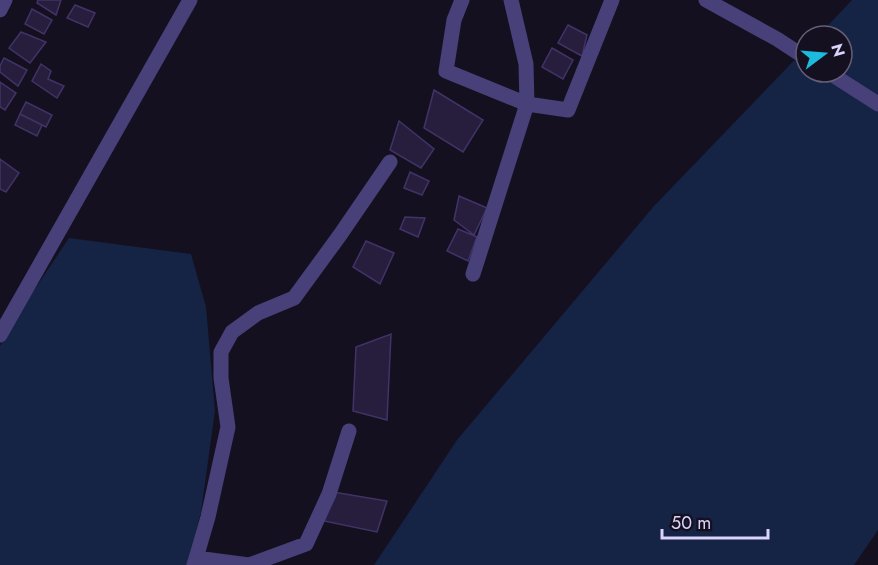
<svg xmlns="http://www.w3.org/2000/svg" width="878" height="565" font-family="Jost,sans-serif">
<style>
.water{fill:#152344}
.building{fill:#271e3e;stroke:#423367;stroke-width:1.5}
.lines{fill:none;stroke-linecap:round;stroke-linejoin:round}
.minor{stroke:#474079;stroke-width:15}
</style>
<rect width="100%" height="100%" fill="#141020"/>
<path class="water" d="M852,0H878V530L854,565H374L457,440L654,206L806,48V72H842V36H818Z
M69,238L191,254L206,307L215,411L201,512L187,565H0V346L18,314Z"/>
<path class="building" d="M38,0H61L56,15L37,3Z
M75,5L95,13L88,27L67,18Z
M32,9L52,20L44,34L25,24Z
M568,25L587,35L582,56L558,43Z
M21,32L46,42L30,63L9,48Z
M552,48L573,60L563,79L542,67Z
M4,58L27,70L18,86L0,72V66Z
M41,64L51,71L48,79L64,86L57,98L32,81Z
M0,82L16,93L5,110L0,107Z
M434,90L483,120L463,152L424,128Z
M26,102L52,115L46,127L20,114Z
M20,114L42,125L37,136L15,125Z
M399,121L434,149L421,168L390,150Z
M0,159L19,173L6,192L0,189Z
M410,172L429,181L422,195L404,188Z
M459,196L487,208L474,235L454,220Z
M405,217L425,218L418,237L400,229Z
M458,229L477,237L468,261L447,251Z
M366,241L394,253L380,284L353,267Z
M391,334L387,420L353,411L356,347Z
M333,492L387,501L377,532L324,521Z"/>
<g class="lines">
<path class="minor" d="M462,0L454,20L446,71L527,104L568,110L612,0
M706,0L777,39L806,58
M0,10L5,0
M828,72L878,104
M473,274L527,104L526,64L511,0
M0,335L190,0
M196,558L249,565
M194,565L208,517L228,427L221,378V352L232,332L258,313L294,298L340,235L390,162
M249,565L306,544L329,494L349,431"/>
</g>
<g transform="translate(824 54) rotate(74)"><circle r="28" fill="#141020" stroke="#645e77" stroke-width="1.5"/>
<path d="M0-4.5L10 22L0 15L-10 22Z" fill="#1cbadd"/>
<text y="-9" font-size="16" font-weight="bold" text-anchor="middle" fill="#dbd4fa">N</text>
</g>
<path d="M662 529v9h106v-9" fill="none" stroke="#dbd4fa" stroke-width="3"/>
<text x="671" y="529" font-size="18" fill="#dbd4fa" stroke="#141020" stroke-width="4.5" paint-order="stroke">50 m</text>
</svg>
